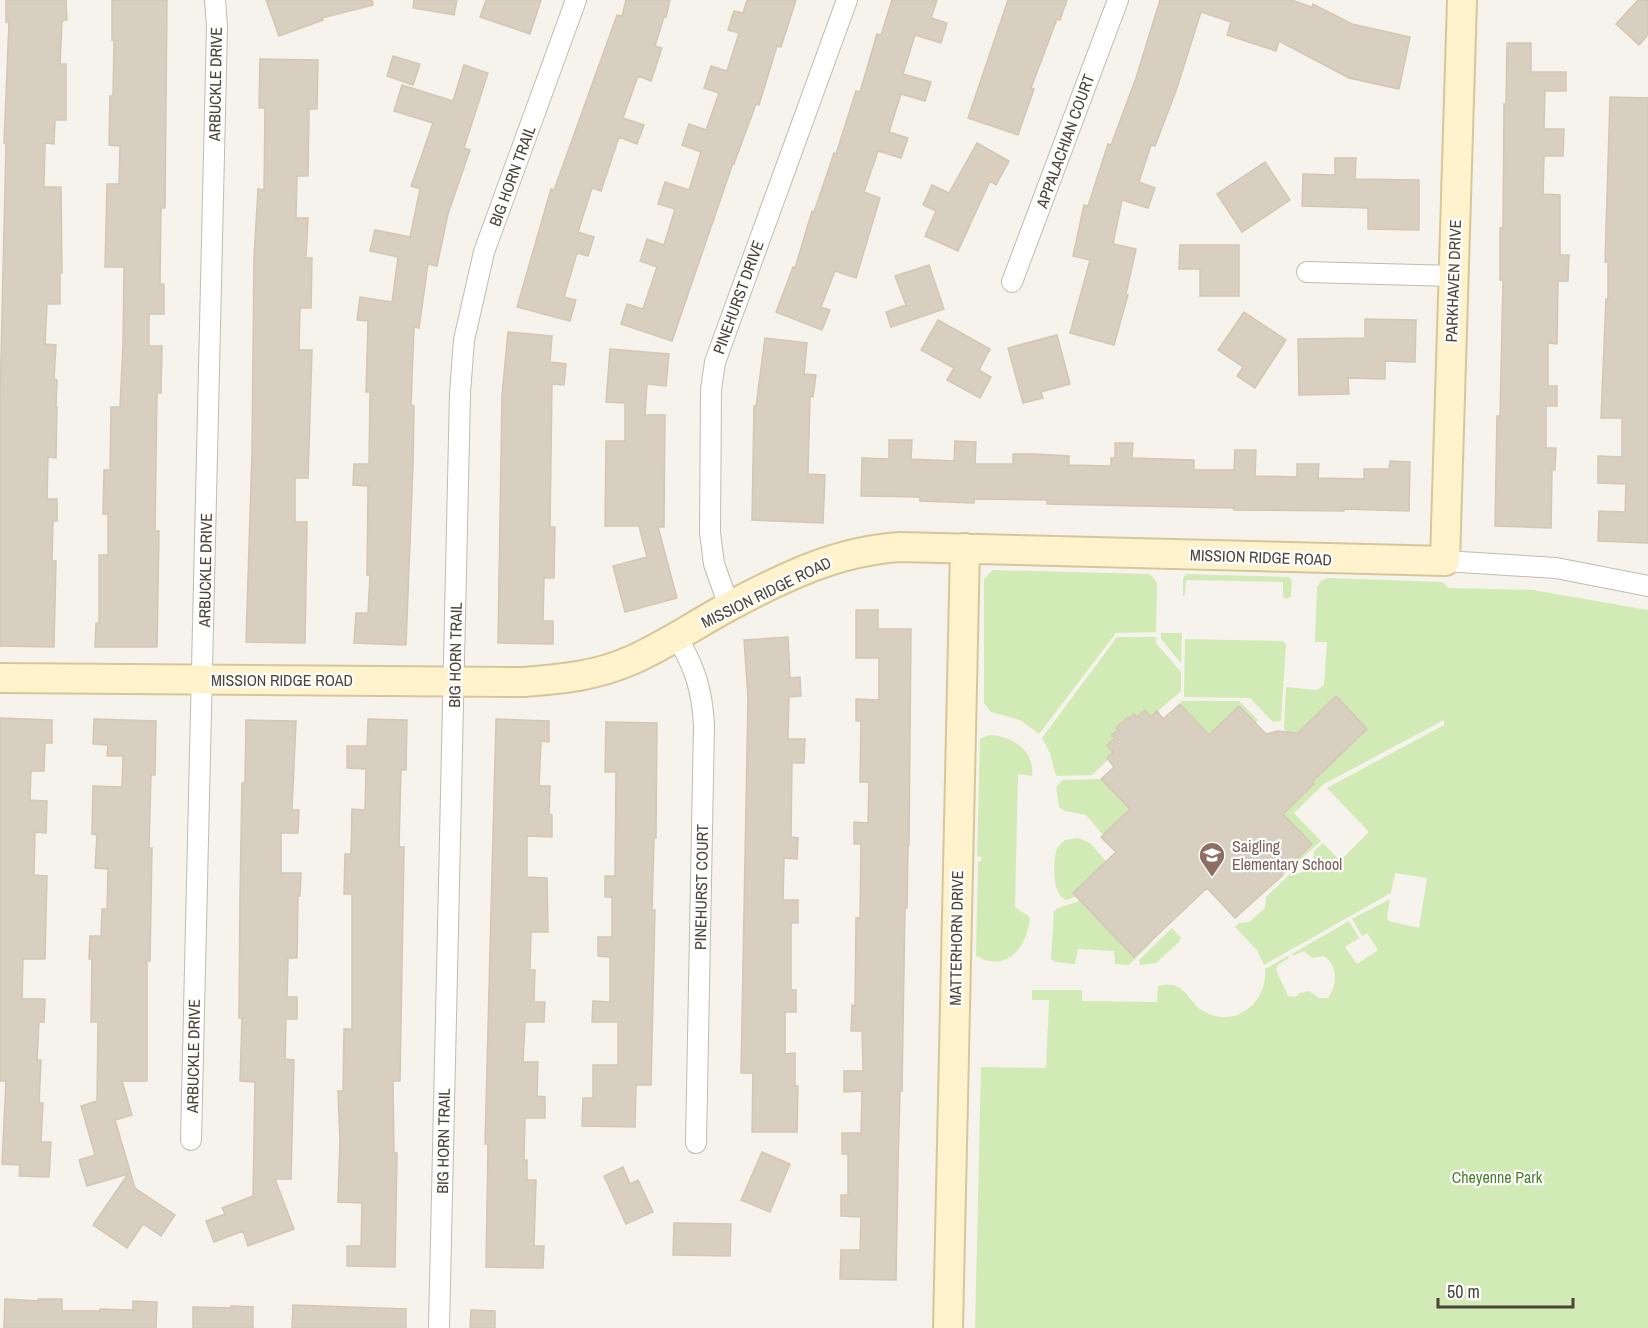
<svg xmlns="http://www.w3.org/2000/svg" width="1648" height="1328" font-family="'Archivo Narrow',sans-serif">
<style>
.green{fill:#d2eab5}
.building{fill:#d8cfc1;stroke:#d3c7b4;stroke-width:1.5}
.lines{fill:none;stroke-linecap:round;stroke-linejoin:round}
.street-casing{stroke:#c2bbae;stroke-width:22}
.secondary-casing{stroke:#d6c79b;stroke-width:32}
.street{stroke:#fff;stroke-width:20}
.secondary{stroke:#fff3cd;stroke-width:28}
.labels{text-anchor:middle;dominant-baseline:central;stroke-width:4.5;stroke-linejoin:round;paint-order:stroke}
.street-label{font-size:16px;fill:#4b4439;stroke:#fff}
.education-label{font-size:16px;fill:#785e54;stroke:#fff;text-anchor:start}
.park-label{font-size:16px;fill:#4a7f2a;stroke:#fff}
</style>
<rect width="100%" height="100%" fill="#f6f3ec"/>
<path class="green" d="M993,570L1148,574L1152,576L1157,583L1156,632L1116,633L1039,734L1020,720L991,712L984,703V579Z
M1186,574L1289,577L1292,581L1291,596L1287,599L1283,597V582L1186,580L1185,595L1183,596V579Z
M1328,578L1443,582L1448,588L1533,590L1648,610V1328H975L981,1067L1046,1068L1049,1000H1032V990H1082V1001L1157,1002L1158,986C1163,985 1171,984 1176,986C1188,991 1192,1005 1203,1011C1235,1030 1268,1002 1265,969L1288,956L1289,958L1278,965L1276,970L1288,996L1296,997L1299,993L1309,991L1319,998H1328C1337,986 1339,964 1323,956L1312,958L1304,951L1293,956L1292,954L1349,921L1359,938L1345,947L1357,964L1378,950L1367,933L1362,936L1352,919L1390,899L1387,918L1389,921L1419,928L1427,878L1395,873L1391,893L1264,965L1257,950L1235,927L1239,923L1249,922L1265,908L1266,897L1291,873H1301L1313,862L1314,851L1323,843L1340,861L1369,832L1327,788L1444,725V720L1324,784L1294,813L1321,841L1283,875L1282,873L1311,844L1283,814L1314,784L1312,782L1367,729L1336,696L1295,736L1284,730L1286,687L1317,690L1324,685L1327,642H1315L1317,587L1321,581Z
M1161,633H1182L1181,663L1161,639Z
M1117,637H1156V643L1181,672V691L1151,717L1144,710L1137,717L1134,714L1129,719L1127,717L1116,728L1118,730L1113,735L1115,738L1107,745L1113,752L1107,757L1109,759L1092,775L1057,776L1055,773L1050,753L1042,738Z
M1185,639L1282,641L1286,644L1281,721L1273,722L1250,698L1184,697Z
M1182,701H1239L1258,720L1255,723L1239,706L1209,735L1180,704Z
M989,735C1012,736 1035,750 1032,776L1018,774L1015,907L1030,917C1028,946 1007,974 976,956L978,861H981L982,857L977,856L980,739Z
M1101,779L1130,809L1103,835L1086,815L1065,811L1059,807L1056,787L1063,780Z
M1078,838L1090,843L1106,861L1073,893L1076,897L1066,900C1052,894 1053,865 1056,852C1057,847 1061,844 1065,840Z
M1080,900L1134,957L1151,941L1152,942L1129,965L1115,964L1114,951L1078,949L1075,964L1055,962L1051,959L1054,911C1062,905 1071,905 1080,900Z
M1172,928L1181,938L1179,942L1156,963L1140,965L1139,960Z"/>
<path class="building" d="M6,0H66L67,20L62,21L60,64H66V120H55L54,144L45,143L44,187H61L62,273H60V304H47L45,344L56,345L54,379L57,380L56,407H57L56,458L48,457L47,499H57V521H53L52,561H56L54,647L0,646V401L6,143H4L9,22H6Z
M112,0H167L165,208H161L160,284H164V314H149V346H162L161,393H157L155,531H159L157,647H95L96,623H99V555H108V514H103L104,470H110L111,407H120L123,345L124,267H105L107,184H119L120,146L109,145L110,96H113L114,40H112Z
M266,0H372L373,5L322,18L323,20L279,36Z
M414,0H457L454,15L413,8Z
M486,0H541L530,34L480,17Z
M626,0H670L666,17H664L655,46L662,48L651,81L638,76L623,118L644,125L637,144L619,137L601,191L592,188L578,232L594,237L588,256L577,253L564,297L576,300L570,321L517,307L551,189L554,190L617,15L622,16Z
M747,0H796L781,47L777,46L759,105L756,104L734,164L733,163L672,341L621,324L627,304L643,309L657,267L640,261L647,239L664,245L675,209L658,204L665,182L689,190L701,152L682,145L689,124L706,130L719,93L704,88L711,66L727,71L739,33L728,30L734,11L743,13Z
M892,0H937L931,18L947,23L941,43L915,35L903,74L931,82L925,101L901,94L889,132L908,138L901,158L878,151L864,192L880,198L856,278L835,271L821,307L830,310L822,330L776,312L793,267L795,268L812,211L814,212L834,153L836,154L856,91L860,92L877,34L881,35Z
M1008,0H1067L1060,20L1057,19L1031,88L1034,89L1018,135L968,118Z
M1160,0H1291L1312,7L1313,4L1352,24L1410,37L1399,89L1349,78L1279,41L1276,51L1227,35L1231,22L1201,12L1177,88L1155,146L1151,145L1139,182L1155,188L1148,208L1122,200L1113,244L1136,249L1126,294L1128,295L1114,345L1070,333L1090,260L1073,256L1084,205L1088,206L1108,144L1111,145L1136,78Z
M1638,0H1648V35L1639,45L1616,24Z
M1507,43H1531V72H1566V91H1545L1544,129H1564L1563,156H1544L1543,194L1560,195V255H1569L1568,281H1558L1557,344L1548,343V386H1557V406H1546V448H1556L1555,470H1552L1551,528L1495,526L1497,416H1500L1503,280H1500V228H1503L1504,104H1506Z
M393,56L420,64L413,85L387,76Z
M260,59L318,60L317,109H309L308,176H297L296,218H308L306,258H312L311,308H300L299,350H312L308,478H295V522H307L305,643L246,642L252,452L254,257L258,189L264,190L265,108H259Z
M464,65L488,73L464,148L470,150L448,214L437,266L428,264L419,328L414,327L411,405L414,406L413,465L406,645L354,643L356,613H368L370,575H367L368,486L353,485L354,464H369L370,392H366L368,321L357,320L360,297L392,302L398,257L370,251L375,230L410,237L420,189L411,186L433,123L394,111L402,85L453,101Z
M1610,97L1648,98V543L1598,541L1599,511L1625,512L1626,484L1598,483V456L1622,457V418H1601L1606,299H1608V262H1605Z
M977,143L1009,161L996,185L990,181L958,251L925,236L936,211L923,205L932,185L949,193Z
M1335,158H1356L1355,179L1419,180V230L1368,229V208L1302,206L1303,174L1335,175Z
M1265,162L1290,200L1242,232L1217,194Z
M1180,245H1239V296H1200V269H1179Z
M929,265L944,309L891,327L886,312L906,305L895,276Z
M1244,312L1286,340L1255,388L1237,376L1243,367L1218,350Z
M1365,319L1416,320L1415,362L1385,361V379L1348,378L1349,394L1299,395L1298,339L1365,338Z
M938,320L990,349L979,370L991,377L980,398L947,380L954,368L921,350Z
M508,332L552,336L550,362L566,364L564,385L552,384L550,527H555L554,578H544L543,621H553V644L498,643L502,395Z
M1057,335L1070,384L1041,392L1043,398L1023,403L1008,348Z
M765,338L807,343L804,374L816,375L813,397L810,396L808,474L825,475L823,523L752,520L754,406H756Z
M610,349L669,354L666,386L647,384L645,415H665L664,527H658L677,598L625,612L613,566L647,557L639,526H605L606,441H625V403L606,402Z
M889,440H912L911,459L954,461L955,441L976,442L975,464H1013V454H1035L1069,456V465L1111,466V458H1115V443H1133L1132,458L1194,460V470H1234L1235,450H1256L1255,476L1297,477V464H1319L1318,478L1364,479V469H1389L1390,461L1410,462L1409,511L1344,509V511L1234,510V508L1047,504V500L974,499V503L920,501V497L861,496L862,458L889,459Z
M856,610H878V629H911L909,845H908L907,908H905L902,1091H900L898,1166L896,1280L840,1279L841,1250H860L861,1217L841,1216V1195H848V1154H842V1133H861L862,1091L844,1092V1071H863L862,1031H851L852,1005L855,1006L856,918H860L861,844H854V822L868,823L869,782H860L861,721H856V699L879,700V658H856Z
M788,637L790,678L800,677L801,696L789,697L788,739H805L804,763H792L791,837L798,838L797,859L784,858L783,900H798V923H791V990H796V1012H785V1054L795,1053V1086H798L797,1132H752L753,1073H741L748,698L744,640Z
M1336,696L1367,729L1312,782L1314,784L1283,814L1312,844L1282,873L1283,875L1235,918L1207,888L1134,957L1073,893L1116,852L1101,837L1130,809L1101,779L1114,767L1107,758L1113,752L1107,745L1115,738L1112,735L1118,730L1116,728L1128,717L1129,719L1134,714L1137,717L1145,710L1151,717L1157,711L1163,719L1180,704L1209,735L1239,706L1266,734L1277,731L1298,733Z
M0,718L52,720V743H45L44,771H31L30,800L47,801L46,833L35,832L34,875L47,876L45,959H23L22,999H45L44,1022H39L37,1060H41L39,1103H43L41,1142H51L49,1177L19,1176L20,1165L2,1164L6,1081H0Z
M94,719L156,721L155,775H151L149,848H152L150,961H147V1081H122L132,1115L115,1120L135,1188L175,1215L161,1236L143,1224L127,1248L93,1225L128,1174L87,1186L79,1160L95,1155L81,1106L97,1101L98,1022H91L92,959H89L90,936H101L102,909H107L108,869L95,868L97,835L92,834L93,786L122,787L123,756H107L108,745L93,744Z
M368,719L407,720L406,770H401L399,847H404L400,1081H393L394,1153H397L395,1267L347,1266V1246H361L362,1203L338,1202L340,1140L338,1091H343L344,1029H352V894H344L345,854H351L352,809L365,810L366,769L347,768V746H367Z
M496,719L549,721V742L541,741L539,786H550L549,814L552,815V837L527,836V877L547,878L548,932H531L530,970H535L534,1002H545L544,1022H525L523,1062H538L537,1096L545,1097V1118H525L524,1160H527V1180H536L534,1246H544L543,1268L486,1267L488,1144H485Z
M246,720L296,721L292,810H299L298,833H281V873H301L300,896H298L297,958H288L287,997H297V1019H286L285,1059L294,1060L291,1179H275L294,1229L248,1246L243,1231L214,1242L206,1221L225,1214L222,1208L253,1196L255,1082L240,1081L242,1018H239L240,895L242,783H245Z
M606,722L657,723L656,838H654L652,910H655L651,1085H636L635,1127L582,1126L583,1098H593V1065H618V1022H592L593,1001L610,1002V957L598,956V937H612V897H605V876H615L616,772H605Z
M762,1152L790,1164L770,1212L741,1200Z
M623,1167L630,1184L638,1180L653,1212L626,1224L604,1176Z
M674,1223L731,1224L730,1256L673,1255Z
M5,1299L38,1301V1299H62V1311H100V1309L133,1310V1301L157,1302L156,1328H4Z
M293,1305L406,1309V1328H292Z
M231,1306L253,1307V1328H193V1307L231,1308Z
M471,1310L495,1311V1328H470Z"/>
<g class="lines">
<g class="street-casing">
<path id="street" d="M1307,272L1454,276
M1012,282L1118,0
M1445,561L1556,568L1648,586
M729,606L714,564L710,533L711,390L715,362L847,0
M677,637C695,668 702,689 704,725L696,1143
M191,1140L217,26L215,0
M439,1328L460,393L464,340L484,252L576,0"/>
</g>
<g class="secondary-casing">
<path id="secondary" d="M0,678L524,682C562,679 596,676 632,660C666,645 696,624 728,607C784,577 837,551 900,547L1445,561L1462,0
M948,1328L965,548"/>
</g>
<use href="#street" class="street"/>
<use href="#secondary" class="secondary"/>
</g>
<defs>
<g id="school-pin" transform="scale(1.35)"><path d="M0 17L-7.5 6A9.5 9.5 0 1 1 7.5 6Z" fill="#8d6e63" stroke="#fff"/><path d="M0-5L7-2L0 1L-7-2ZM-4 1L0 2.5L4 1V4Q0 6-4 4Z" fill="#fff"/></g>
</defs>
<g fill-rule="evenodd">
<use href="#school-pin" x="1212" y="855"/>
</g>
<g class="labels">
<g class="street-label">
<text transform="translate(215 84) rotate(-89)">ARBUCKLE DRIVE</text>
<text transform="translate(1065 141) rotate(-70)">APPALACHIAN COURT</text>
<text transform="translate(512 176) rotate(-70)">BIG HORN TRAIL</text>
<text transform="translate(1453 281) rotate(-88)">PARKHAVEN DRIVE</text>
<text transform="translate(738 297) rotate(-70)">PINEHURST DRIVE</text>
<text transform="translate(1261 557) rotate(2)">MISSION RIDGE ROAD</text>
<text transform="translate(205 570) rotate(-89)">ARBUCKLE DRIVE</text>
<text transform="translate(766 592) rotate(-26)">MISSION RIDGE ROAD</text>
<text transform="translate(455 655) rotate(-89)">BIG HORN TRAIL</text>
<text x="282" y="680">MISSION RIDGE ROAD</text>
<text transform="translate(701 887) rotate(-89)">PINEHURST COURT</text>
<text transform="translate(956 938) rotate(-89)">MATTERHORN DRIVE</text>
<text transform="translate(193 1056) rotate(-89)">ARBUCKLE DRIVE</text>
<text transform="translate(443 1141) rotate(-89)">BIG HORN TRAIL</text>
</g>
<g class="education-label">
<text x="1232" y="846">Saigling<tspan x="1232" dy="18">Elementary School</tspan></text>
</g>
<g class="park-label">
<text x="1497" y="1177">Cheyenne Park</text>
</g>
</g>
<path d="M1438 1298v9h135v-9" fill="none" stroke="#4b4439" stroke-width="3"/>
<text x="1447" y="1298" font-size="18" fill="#4b4439" stroke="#ffffff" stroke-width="4.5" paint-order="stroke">50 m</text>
</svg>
